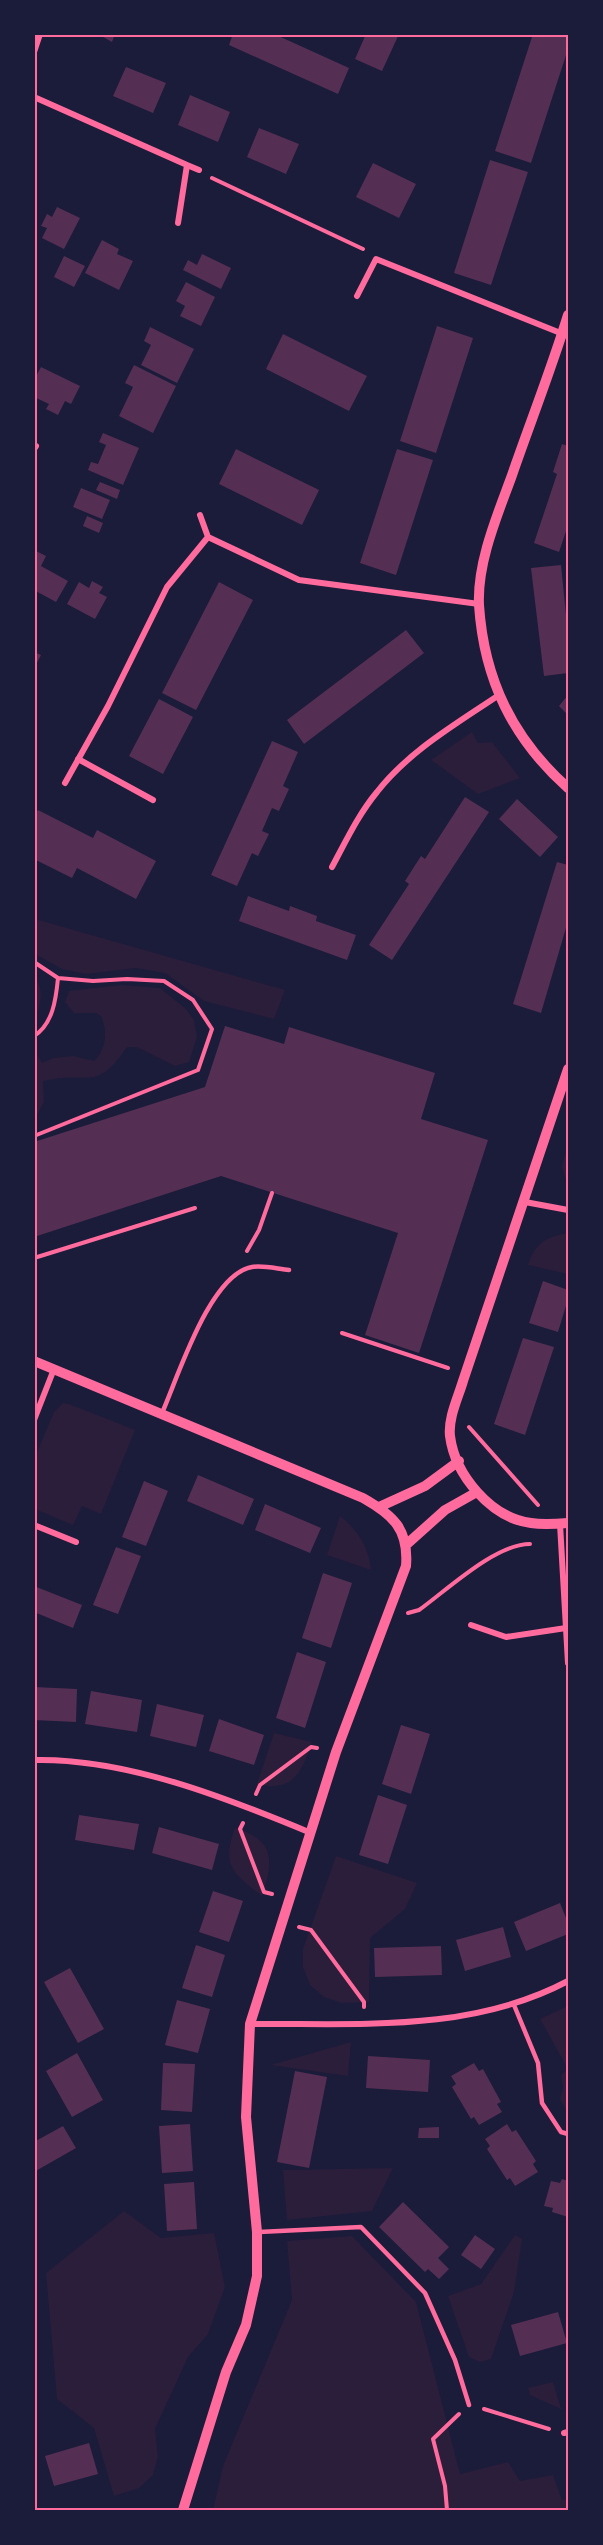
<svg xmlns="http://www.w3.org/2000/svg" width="603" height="2545" font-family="'Source Sans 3',sans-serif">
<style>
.green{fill:#2a1e3b}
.building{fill:#542f53}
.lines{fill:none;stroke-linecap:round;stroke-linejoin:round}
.path{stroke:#ff6b9d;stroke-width:4}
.service{stroke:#ff6b9d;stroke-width:4.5}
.minor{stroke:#ff6b9d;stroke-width:6}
.tertiary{stroke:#ff6b9d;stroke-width:10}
.neatline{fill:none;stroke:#ff6b9d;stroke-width:2}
</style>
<rect width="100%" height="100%" fill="#1b1b3a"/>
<path class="green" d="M472,732L478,743L492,742L520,778L478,794L431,760Z
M34,919H35L285,990L274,1019L204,1001L165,973L136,968L86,974L62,969L35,954Z
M35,978C45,990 40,1005 35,1018Z
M121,985L160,988L186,1009L194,1020L197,1037L189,1062L175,1066L137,1047H127C95,1094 89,1070 43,1081L44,1102L37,1115V1129L35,1131V1052L42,1063L53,1058L73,1056L94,1061C106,1050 108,1031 101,1016L96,1013H74L65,1002L69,991Z
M568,1142V1187L562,1167Z
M568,1233V1274L528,1265C535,1243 546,1237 568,1233Z
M63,1403L69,1404L135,1430L101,1514L82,1506L73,1525L35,1509V1457L54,1412Z
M340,1516C357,1529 369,1547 371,1570L327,1555Z
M274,1733L312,1742C302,1772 293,1793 257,1784Z
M235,1828C275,1840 274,1861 262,1896C233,1873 221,1866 235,1828Z
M336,1856L417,1883L405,1909L370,1938L369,2002L342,2003L324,1997L310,1985L303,1967V1949Z
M568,2006V2114L560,2099L563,2087L561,2075L568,2069L540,2019Z
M351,2042L348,2076L271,2065Z
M393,2168L372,2211L287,2220L283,2170Z
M124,2211L161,2238L214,2233L225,2287L208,2334L188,2357L155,2429L158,2457L153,2475L139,2488L114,2496L94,2428L57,2399L46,2273Z
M515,2235L522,2239L514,2292L491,2359L480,2362L469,2357L448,2296L481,2284Z
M352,2236L416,2302L460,2474L508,2462L520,2481L553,2475L562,2500L568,2499V2510H213L223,2466L292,2300L287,2241Z
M553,2382L561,2409L530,2395L528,2388Z"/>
<path class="building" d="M98,34H115L112,42Z
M233,34H274L349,68L338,94L229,45Z
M366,34H399L382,71L355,59Z
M533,34H568V49L531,163L495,151Z
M126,67L166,83L153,113L113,96Z
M190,95L230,112L218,142L178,125Z
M259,128L299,144L286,174L247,157Z
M490,160L528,172L491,285L454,273Z
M373,163L416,184L399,218L356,197Z
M57,207L80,218L64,249L42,238L47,228L41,226L47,214L52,217Z
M102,240L119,249L117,254L133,261L119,290L85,273Z
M202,254L231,268L221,289L183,270L188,260L197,265Z
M64,256L85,266L74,287L54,277Z
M186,282L215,297L201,326L180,316L185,306L176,301Z
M437,326L473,338L436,453L400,441Z
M150,327L194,349L177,383L141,365L151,345L144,341Z
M283,334L367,376L349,411L266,369Z
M134,365L176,386L153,433L119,416L133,387L125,383Z
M41,367L80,386L71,404L65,401L58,415L46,409L49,404L34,397V380Z
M103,433L139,448L123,485L88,470L91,462L98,464L106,445L99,442Z
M562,444L568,446V525L559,552L534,543L557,474L553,472Z
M236,449L319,490L302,525L219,484Z
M397,449L433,460L396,575L360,563Z
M100,482L120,490L117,499L96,490Z
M81,488L110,500L102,519L73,507Z
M87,516L103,523L99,533L83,526Z
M34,550L46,556L41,566L68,581L56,602L34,590Z
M561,565L568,635V673L544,676L531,568Z
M92,581L103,587L99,593L107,597L95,619L67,604L79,582L89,588Z
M219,582L253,600L196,710L162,693Z
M406,630L424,653L304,744L287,720Z
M34,652L41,655L34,668Z
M568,695V715L559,706Z
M159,699L193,717L163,774L129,756Z
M272,741L298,752L283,786L289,789L279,811L272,808L262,831L269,834L258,856L252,853L237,886L211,875Z
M465,797L489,812L392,960L369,945L409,884L405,881L421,856L425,859Z
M517,799L558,837L540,857L499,819Z
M38,810L93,838L97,830L156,861L136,899L77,868L72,878L34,859V816Z
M557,862L568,865V921L541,1013L513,1004Z
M248,896L289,911L290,906L317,916L316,921L356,935L347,960L239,921Z
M225,1026L284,1044L289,1027L435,1073L421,1119L488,1140L419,1353L365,1335L398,1233L221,1176L34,1237V1142L205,1087Z
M543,1281L568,1290V1299L558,1332L529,1323Z
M523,1338L554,1347L525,1435L494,1424Z
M198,1475L254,1499L243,1525L187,1501Z
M144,1481L168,1491L146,1546L122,1537Z
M265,1504L321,1528L310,1553L255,1530Z
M116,1547L141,1556L118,1614L93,1605Z
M323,1573L352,1583L331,1648L302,1638Z
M34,1586L82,1605L73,1628L34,1612Z
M297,1652L326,1662L305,1728L276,1718Z
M34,1687L77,1689L76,1722L34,1720Z
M91,1691L142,1700L137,1732L85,1724Z
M157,1704L204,1715L196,1747L150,1736Z
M219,1719L264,1735L254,1765L209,1751Z
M401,1725L430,1734L411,1794L382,1784Z
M378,1795L407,1805L388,1864L359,1855Z
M79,1815L139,1824L134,1850L75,1840Z
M159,1827L219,1844L212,1870L152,1853Z
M213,1891L243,1901L229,1942L199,1932Z
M560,1903L568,1923V1934L526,1951L514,1922Z
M503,1927L511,1957L465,1971L456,1940Z
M196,1945L225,1955L212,1997L182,1988Z
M441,1946L442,1975L375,1977L374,1948Z
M70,1968L104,2029L78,2043L44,1982Z
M177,2000L210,2009L198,2053L165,2045Z
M77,2053L103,2100L72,2117L46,2071Z
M368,2056L430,2060L428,2092L366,2088Z
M163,2063L195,2064L192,2112L161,2110Z
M474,2063L479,2071L483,2069L501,2102L497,2104L502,2112L479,2125L474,2117L471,2119L452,2087L456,2084L451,2076Z
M295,2071L327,2077L309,2168L277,2162Z
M190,2124L193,2171L162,2173L159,2126Z
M507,2124L512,2132L516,2130L536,2161L533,2164L538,2172L515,2186L510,2178L507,2180L487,2149L490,2146L485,2139Z
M63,2126L76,2148L34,2172V2142Z
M439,2127V2138H418L419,2128Z
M562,2179L568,2181V2217L552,2212L553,2208L544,2206L551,2181L560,2183Z
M194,2182L197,2229L167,2231L164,2184Z
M403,2202L449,2247L438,2258L449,2269L439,2279L428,2269L425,2272L379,2227Z
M475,2235L495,2249L481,2269L461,2255Z
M558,2312L567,2343L520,2356L511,2325Z
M89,2443L98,2474L54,2486L45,2456Z"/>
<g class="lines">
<path class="path" d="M212,178L363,249
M34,962L58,978L93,981L127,979L164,981L193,1000L212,1029L198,1070L34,1136
M34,1036C53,1024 56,999 58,978
M247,1251L259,1230L272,1193
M34,1258L195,1208
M342,1333L448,1368
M469,1427L538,1505
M408,1613L419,1610C447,1590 495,1544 530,1544
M256,1794L260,1785L311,1747L317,1748
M243,1823L240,1829L264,1892L272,1894
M299,1927L311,1930L364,2002V2007
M484,2409L549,2429
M447,2510L445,2486L433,2439L459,2414"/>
<path class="service" d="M162,1413C178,1377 210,1274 252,1267C263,1265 278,1269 289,1270
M514,2005L538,2063L542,2103L561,2132L568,2134
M259,2232L361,2227L425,2293L455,2360L469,2405"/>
<path class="minor" d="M34,52L40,34
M34,97L187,165L178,223
M187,165L199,170
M357,296L376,259L568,336
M34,449L36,446
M200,515L208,537
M78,759L153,800
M65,783L108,706L167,587L208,537L299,580L479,604
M332,867C346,841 358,815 377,792C409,751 456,724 499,695
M525,1202L568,1210
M34,1420L54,1369
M560,1524L568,1663
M34,1525L76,1542
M471,1625L506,1637L566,1628
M34,1760C126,1758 227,1798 311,1833
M250,2024C358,2023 470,2033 568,1981
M564,2433L568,2432"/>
<path class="tertiary" d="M568,315C551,370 530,423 511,478C497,516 477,563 479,605C484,680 513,739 568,788
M568,1069L463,1381C458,1398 448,1418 450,1436C455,1475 491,1518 531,1523C543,1525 556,1524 568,1523
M34,1361L363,1498C393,1515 409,1529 406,1566L336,1752L250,2024L246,2117L257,2232V2276L246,2325L226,2372L183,2510
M379,1507L425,1486L459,1461
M407,1544L445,1510L477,1492"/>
</g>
<rect width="603" height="2545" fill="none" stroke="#1b1b3a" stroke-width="72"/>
<rect x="36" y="36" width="531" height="2473" class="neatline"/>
</svg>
